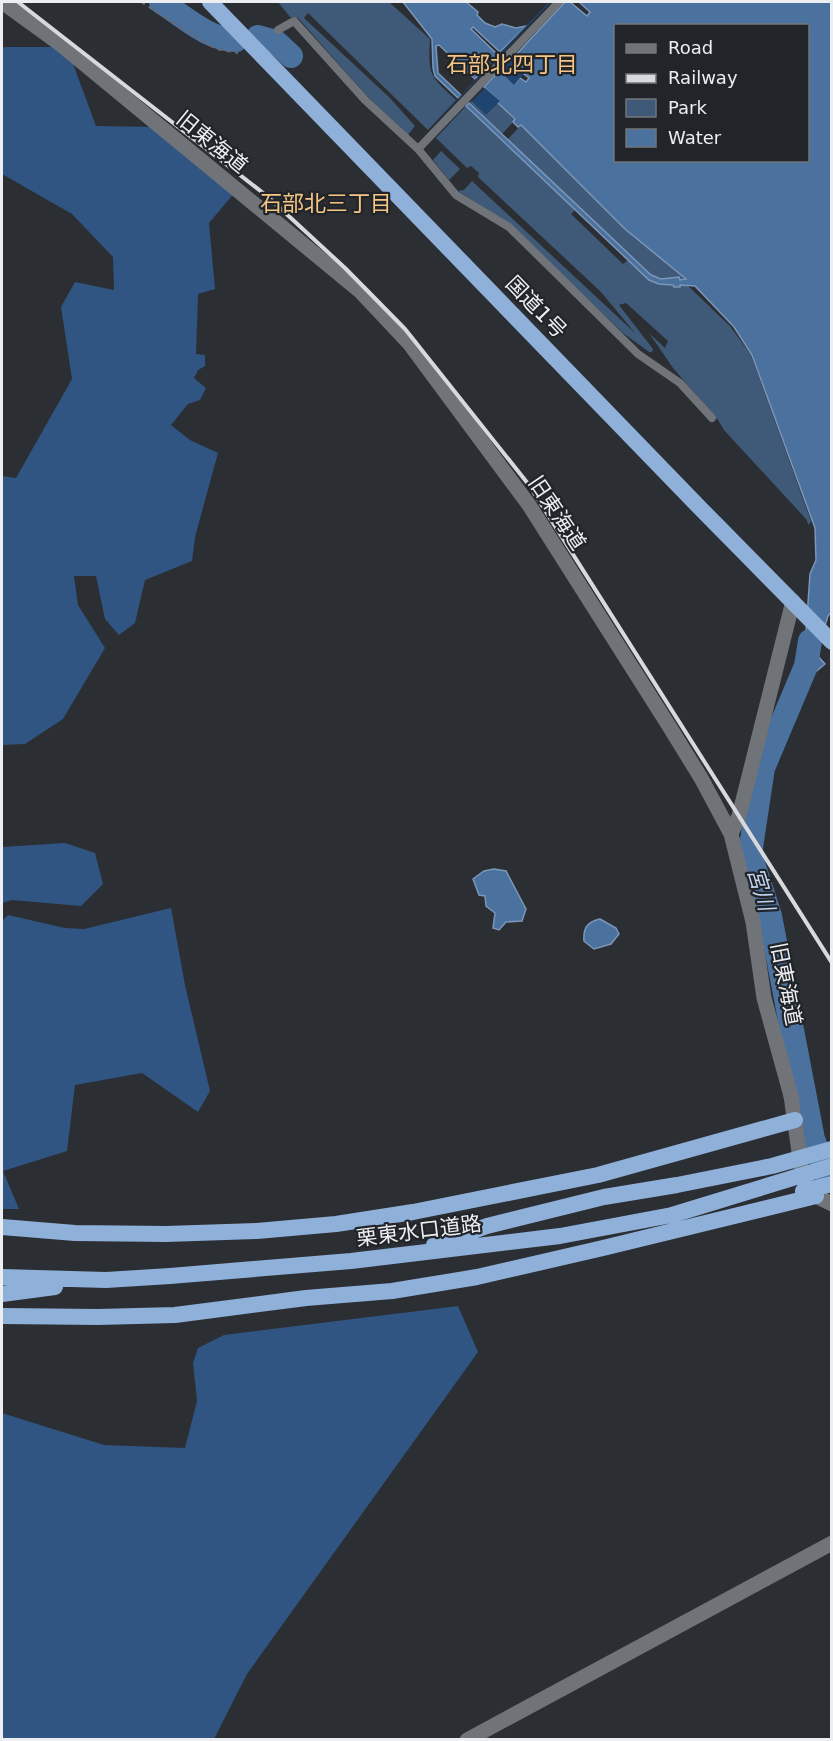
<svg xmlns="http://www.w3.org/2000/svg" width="833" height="1741" font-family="'DejaVu Sans','Noto Sans JP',sans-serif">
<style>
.green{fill:#3f5978}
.forest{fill:#305582}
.water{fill:#4b719f;stroke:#7b96b8;stroke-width:1.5;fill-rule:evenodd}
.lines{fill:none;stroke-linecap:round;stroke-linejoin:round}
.river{stroke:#4b719f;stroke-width:24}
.building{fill:#204470}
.path{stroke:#67696d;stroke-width:2;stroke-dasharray:4.5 4.5;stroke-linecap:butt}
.service{stroke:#707479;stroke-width:8}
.minor{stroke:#707479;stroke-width:15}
.tertiary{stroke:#707479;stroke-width:15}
.trunk{stroke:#8fb0d9;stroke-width:16}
.rail{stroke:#d7d9dc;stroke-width:4}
.labels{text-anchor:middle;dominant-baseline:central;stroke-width:4.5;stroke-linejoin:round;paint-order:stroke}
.street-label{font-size:21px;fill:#eceef1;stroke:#212429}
.neighbourhood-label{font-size:22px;fill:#f6c684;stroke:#212429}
.water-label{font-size:22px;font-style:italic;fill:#bed4f0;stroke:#212429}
</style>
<rect width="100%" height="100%" fill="#2b2e32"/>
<path class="green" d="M278,2H389L430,39C428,76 430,76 456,100L428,130L308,13L304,18L390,98L415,126L408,135L366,95L298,18L290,17Z
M472,101L486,114L498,103L515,120L502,134L469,103Z
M466,106L575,210L571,214L623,264L628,260C644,275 650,285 674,285V287L687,285L730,326L751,355L811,521L809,525L806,519L724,430L718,420L673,368L649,333L665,348L668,341L626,303L619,305L653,349L652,352H649L623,333L505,221L458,191L464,190L472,181L635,333L601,292L478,177L479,173L471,166L467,168L436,138Z
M521,125L625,229L687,279L679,280L678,277L661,279L651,275L507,140Z
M441,151L460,169L449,180L433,160Z"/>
<path class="forest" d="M4,47H55L72,61L96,126L158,127L236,191L209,223L215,289L198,294L196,354L205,355V366L198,370L194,378L206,388L200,400L188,404L171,425L190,440L218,453L195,537L192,561L145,580L135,623L119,635L105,619L96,576H74L78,605L105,648L63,719L25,744L2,745V476L16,478L72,379L61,307L75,282L114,290L113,257L72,214L2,174V49Z
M65,843L95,853L103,884L81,906L12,900L2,903V847Z
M171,908L185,985L210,1091L198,1112L142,1073L75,1085L67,1151L3,1171L19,1209H2V921L8,915L65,928L84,929Z
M458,1306L478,1352L247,1674L214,1739H2V1413L104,1445L185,1448L197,1401L193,1363L198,1348L224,1335Z"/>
<path class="water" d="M403,2H466L478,12L477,15L485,23L495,27L502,24L516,28L526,26L500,52L473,27L471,29L498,55L475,79L439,45L436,46L438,73L461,95L458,98L435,76L433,68L432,39Z
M565,2H570L587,16L590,12L579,2H831L832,611L828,616L816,654L825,664L812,675L799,670L806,632L810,574L816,560L815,528L752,355L734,327L695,286L680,285V287H674L673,285L659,284L649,280L466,106L469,103L651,275L661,279L679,277L680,280L686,279L625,229L521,125L518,127L513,122L515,119L498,103L499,101L484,87L499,71L514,84L520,78L526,82L529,78L524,74L526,71L512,59ZM616,26H808V160H616Z
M494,869L506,871L526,909L522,921L506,922L499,930L493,928L495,913L486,906L485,896L479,895L473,879L484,871Z
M600,919L616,928L619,934L611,944L594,949L584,941C583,928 587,922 600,919Z"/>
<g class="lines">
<path class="river" d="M161,2C184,16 208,40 236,40
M258,37L276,42L291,56
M810,641L806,666L763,768L750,854L770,916L813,1139L827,1175"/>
</g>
<path class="building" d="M549,2H551L433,125L498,55Z
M513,59L526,71L514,85L500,72Z
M485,88L500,101L486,115L472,101Z"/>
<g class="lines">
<path class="path" d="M141,2L216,49L238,53"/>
<path class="service" d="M278,30L294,21L365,100L418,149L456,195L509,227L638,354L680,383L712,418
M418,149L559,2"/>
<path class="minor" d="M2,2L60,44L361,292L409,343L529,505L669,726L701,778L731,834L753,922L764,998L791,1096
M731,834L739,816L793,601"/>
<path class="tertiary" d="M791,1096L803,1180L816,1196L832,1204
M467,1740L832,1543"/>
<path class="trunk" d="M210,2L702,510L832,642
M803,1191L832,1184
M2,1227L75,1233L166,1234L257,1231L336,1224L413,1212L598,1175L795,1120
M434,1245L487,1226L604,1197L677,1185L772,1166L832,1149
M2,1277L106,1280L170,1276L351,1261L560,1236L672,1215L832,1166
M2,1294L55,1287
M2,1316L98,1317L175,1315L306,1298L392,1291L477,1277L603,1248L816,1196"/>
<path class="rail" d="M18,2L267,196L345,268L405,329L529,485L832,963"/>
</g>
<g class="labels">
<g class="street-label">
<text transform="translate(212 142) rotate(39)">旧東海道</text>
<text transform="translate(536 307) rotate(46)">国道1号</text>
<text transform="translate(557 513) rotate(56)">旧東海道</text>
<text transform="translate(786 984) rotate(79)">旧東海道</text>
<text transform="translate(419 1231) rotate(-7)">栗東水口道路</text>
</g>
<g class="neighbourhood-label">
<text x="512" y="64">石部北四丁目</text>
<text x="326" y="203">石部北三丁目</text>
</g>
<g class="water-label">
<text transform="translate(761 889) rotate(73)">宮川</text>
</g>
</g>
<rect width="833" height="1741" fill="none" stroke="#eceef1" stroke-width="6"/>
<rect x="614" y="24" width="195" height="138" fill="#212429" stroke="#727579" stroke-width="1.5"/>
<rect x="626" y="44" width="30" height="9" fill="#707479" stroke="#727579" stroke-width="1.5"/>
<text x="668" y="54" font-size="18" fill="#eceef1">Road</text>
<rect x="626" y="74" width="30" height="9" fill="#d7d9dc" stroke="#727579" stroke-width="1.5"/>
<text x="668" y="84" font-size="18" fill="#eceef1">Railway</text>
<rect x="626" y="99" width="30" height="18" fill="#3f5978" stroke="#727579" stroke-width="1.5"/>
<text x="668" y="114" font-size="18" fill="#eceef1">Park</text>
<rect x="626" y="129" width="30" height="18" fill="#4b719f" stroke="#727579" stroke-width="1.5"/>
<text x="668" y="144" font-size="18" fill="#eceef1">Water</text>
</svg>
